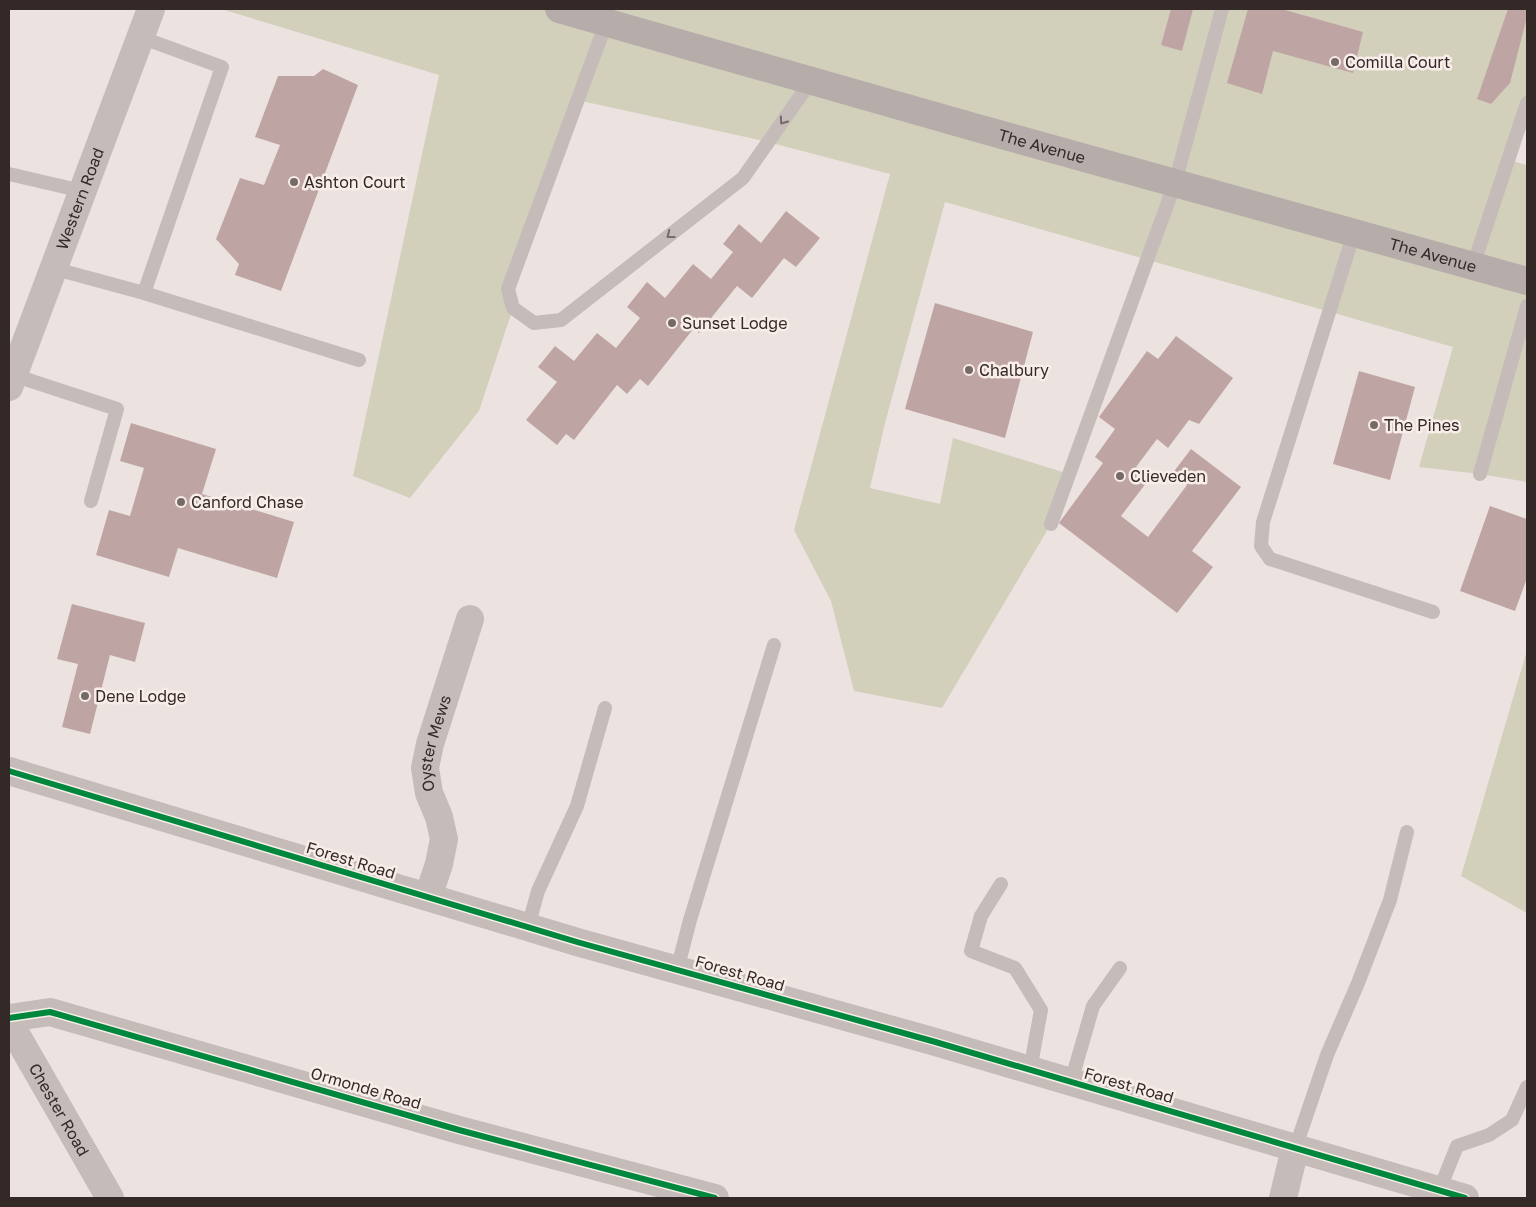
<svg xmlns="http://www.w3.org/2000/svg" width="1536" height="1207" font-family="'Golos Text',sans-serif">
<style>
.green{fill:#d2cfbb}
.building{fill:#bea5a4}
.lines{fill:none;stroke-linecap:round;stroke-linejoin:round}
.service{stroke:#c5bcba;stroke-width:14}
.minor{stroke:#c5bcba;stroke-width:28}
.tertiary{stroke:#c5bcba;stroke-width:28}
.secondary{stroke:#b6acaa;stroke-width:28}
.cycleway-casing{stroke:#f8ede8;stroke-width:9}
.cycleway{stroke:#00873e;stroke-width:6}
.oneway{stroke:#766b6a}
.poi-dot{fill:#756a68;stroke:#f8ede8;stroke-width:2}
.labels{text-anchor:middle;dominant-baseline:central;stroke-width:5;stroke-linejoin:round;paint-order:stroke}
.poi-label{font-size:16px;fill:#352928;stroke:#f8ede8;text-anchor:start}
.street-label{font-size:16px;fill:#352928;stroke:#f8ede8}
</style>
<rect width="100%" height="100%" fill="#ece3e0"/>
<path class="green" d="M221,9H1527V103L1509,160L1527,165V482L1480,474L1419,467L1453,347L945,202L885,423L870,488L940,504L953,438L1069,474L1051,524L942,708L854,691L831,601L794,530L890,174L768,142L577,100L516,262L513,308L479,411L410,498L353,476L439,75Z
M1527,650V913L1461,876Z"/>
<path class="building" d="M1171,9H1193L1182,51L1161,45Z
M1248,9H1285V10L1363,32L1353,73L1273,51L1262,94L1227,83Z
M1508,9H1527V17L1510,83L1491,104L1477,99Z
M323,69L358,85L281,291L235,275L239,264L216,239L240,178L264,185L280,145L255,137L278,76H314Z
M786,211L820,238L796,267L784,258L752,298L737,286L699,333L694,328L648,386L640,379L627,394L617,385L574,440L566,434L557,445L526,420L557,382L538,367L555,346L574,361L597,333L616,348L640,318L627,307L647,282L665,298L693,264L711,279L733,252L723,244L739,224L761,243Z
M935,303L1033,332L1005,438L905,409Z
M1176,336L1233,378L1199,424L1189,420L1168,448L1157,439L1136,467L1150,478L1121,516L1148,537L1187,485L1172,474L1191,449L1241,487L1192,551L1213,567L1177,613L1059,523L1103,463L1095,457L1115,429L1099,417L1147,351L1158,359Z
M1359,371L1415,387L1390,480L1333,464Z
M131,423L216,449L202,494L294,522L277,578L178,548L169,577L96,555L109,510L130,516L144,468L120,461Z
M1490,506L1527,519V578L1515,611L1460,591Z
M72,604L145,623L135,662L110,655L90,734L62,727L78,664L57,659Z"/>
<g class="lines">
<path class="service" d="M606,23L508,289L513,308L534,323L561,320L743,178L811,81
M9,174L82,191
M1354,233L1263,522L1261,546L1270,559L1433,612
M1473,266L1527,103
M52,268L144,293L222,67L140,37
M144,293L359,360
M13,375L117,409L91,501
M1480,474L1527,306
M1051,524L1175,183L1222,9
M1001,884L981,916L971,951L1015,968L1041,1010L1030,1070
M528,927L538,891L577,806L605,708
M677,970L690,920L774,645
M1071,1082L1093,1006L1120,968
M1295,1149L1327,1055L1358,983L1390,900L1407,832
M1439,1191L1457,1146L1489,1135L1512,1120L1527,1087"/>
<g class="minor">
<path d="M9,771L577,942L932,1041L1465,1198"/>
<path id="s1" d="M428,897L439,864L444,839L439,817L429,793L425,768L430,744L470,619"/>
<path d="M9,1018L50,1012L459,1130L715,1198"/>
<path id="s2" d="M9,1022L110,1198"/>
<path d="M1283,1198L1295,1149"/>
</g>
<path class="tertiary" id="s3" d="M9,387L151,9"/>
<path class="secondary" id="s4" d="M559,9L977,128L1527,281"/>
<g class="cycleway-casing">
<path id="cycleway" d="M9,771L577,942L932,1041L1465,1198
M9,1018L50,1012L459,1130L715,1198"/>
</g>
<use href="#cycleway" class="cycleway"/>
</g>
<defs><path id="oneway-chevron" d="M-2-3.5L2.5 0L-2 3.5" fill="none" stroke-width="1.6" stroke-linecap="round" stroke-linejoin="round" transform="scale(1.25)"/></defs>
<g class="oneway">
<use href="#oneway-chevron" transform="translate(783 121) rotate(125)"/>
<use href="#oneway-chevron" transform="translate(670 235) rotate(142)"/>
</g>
<g class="poi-dot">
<circle cx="1335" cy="62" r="5"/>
<circle cx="294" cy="182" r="5"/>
<circle cx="672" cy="323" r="5"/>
<circle cx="969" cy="370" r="5"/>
<circle cx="1374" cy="425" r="5"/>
<circle cx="1120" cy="476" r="5"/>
<circle cx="181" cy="502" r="5"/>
<circle cx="85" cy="696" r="5"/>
</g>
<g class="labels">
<g class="poi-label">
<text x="1345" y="62">Comilla Court</text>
<text x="304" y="182">Ashton Court</text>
<text x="682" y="323">Sunset Lodge</text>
<text x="979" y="370">Chalbury</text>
<text x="1384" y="425">The Pines</text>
<text x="1130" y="476">Clieveden</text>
<text x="191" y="502">Canford Chase</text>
<text x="95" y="696">Dene Lodge</text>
</g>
<g class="street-label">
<text stroke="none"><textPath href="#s4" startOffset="502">The Avenue</textPath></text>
<text stroke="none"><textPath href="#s3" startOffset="201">Western Road</textPath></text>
<text stroke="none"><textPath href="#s4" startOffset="908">The Avenue</textPath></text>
<text stroke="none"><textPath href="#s1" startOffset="160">Oyster Mews</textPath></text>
<text transform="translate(351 860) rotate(17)">Forest Road</text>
<text transform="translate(740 973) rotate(16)">Forest Road</text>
<text transform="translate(1129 1085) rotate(16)">Forest Road</text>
<text transform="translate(366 1088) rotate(16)">Ormonde Road</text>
<text stroke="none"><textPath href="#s2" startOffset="101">Chester Road</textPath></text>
</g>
</g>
<rect width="1536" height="1207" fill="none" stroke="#352928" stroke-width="20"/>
</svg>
